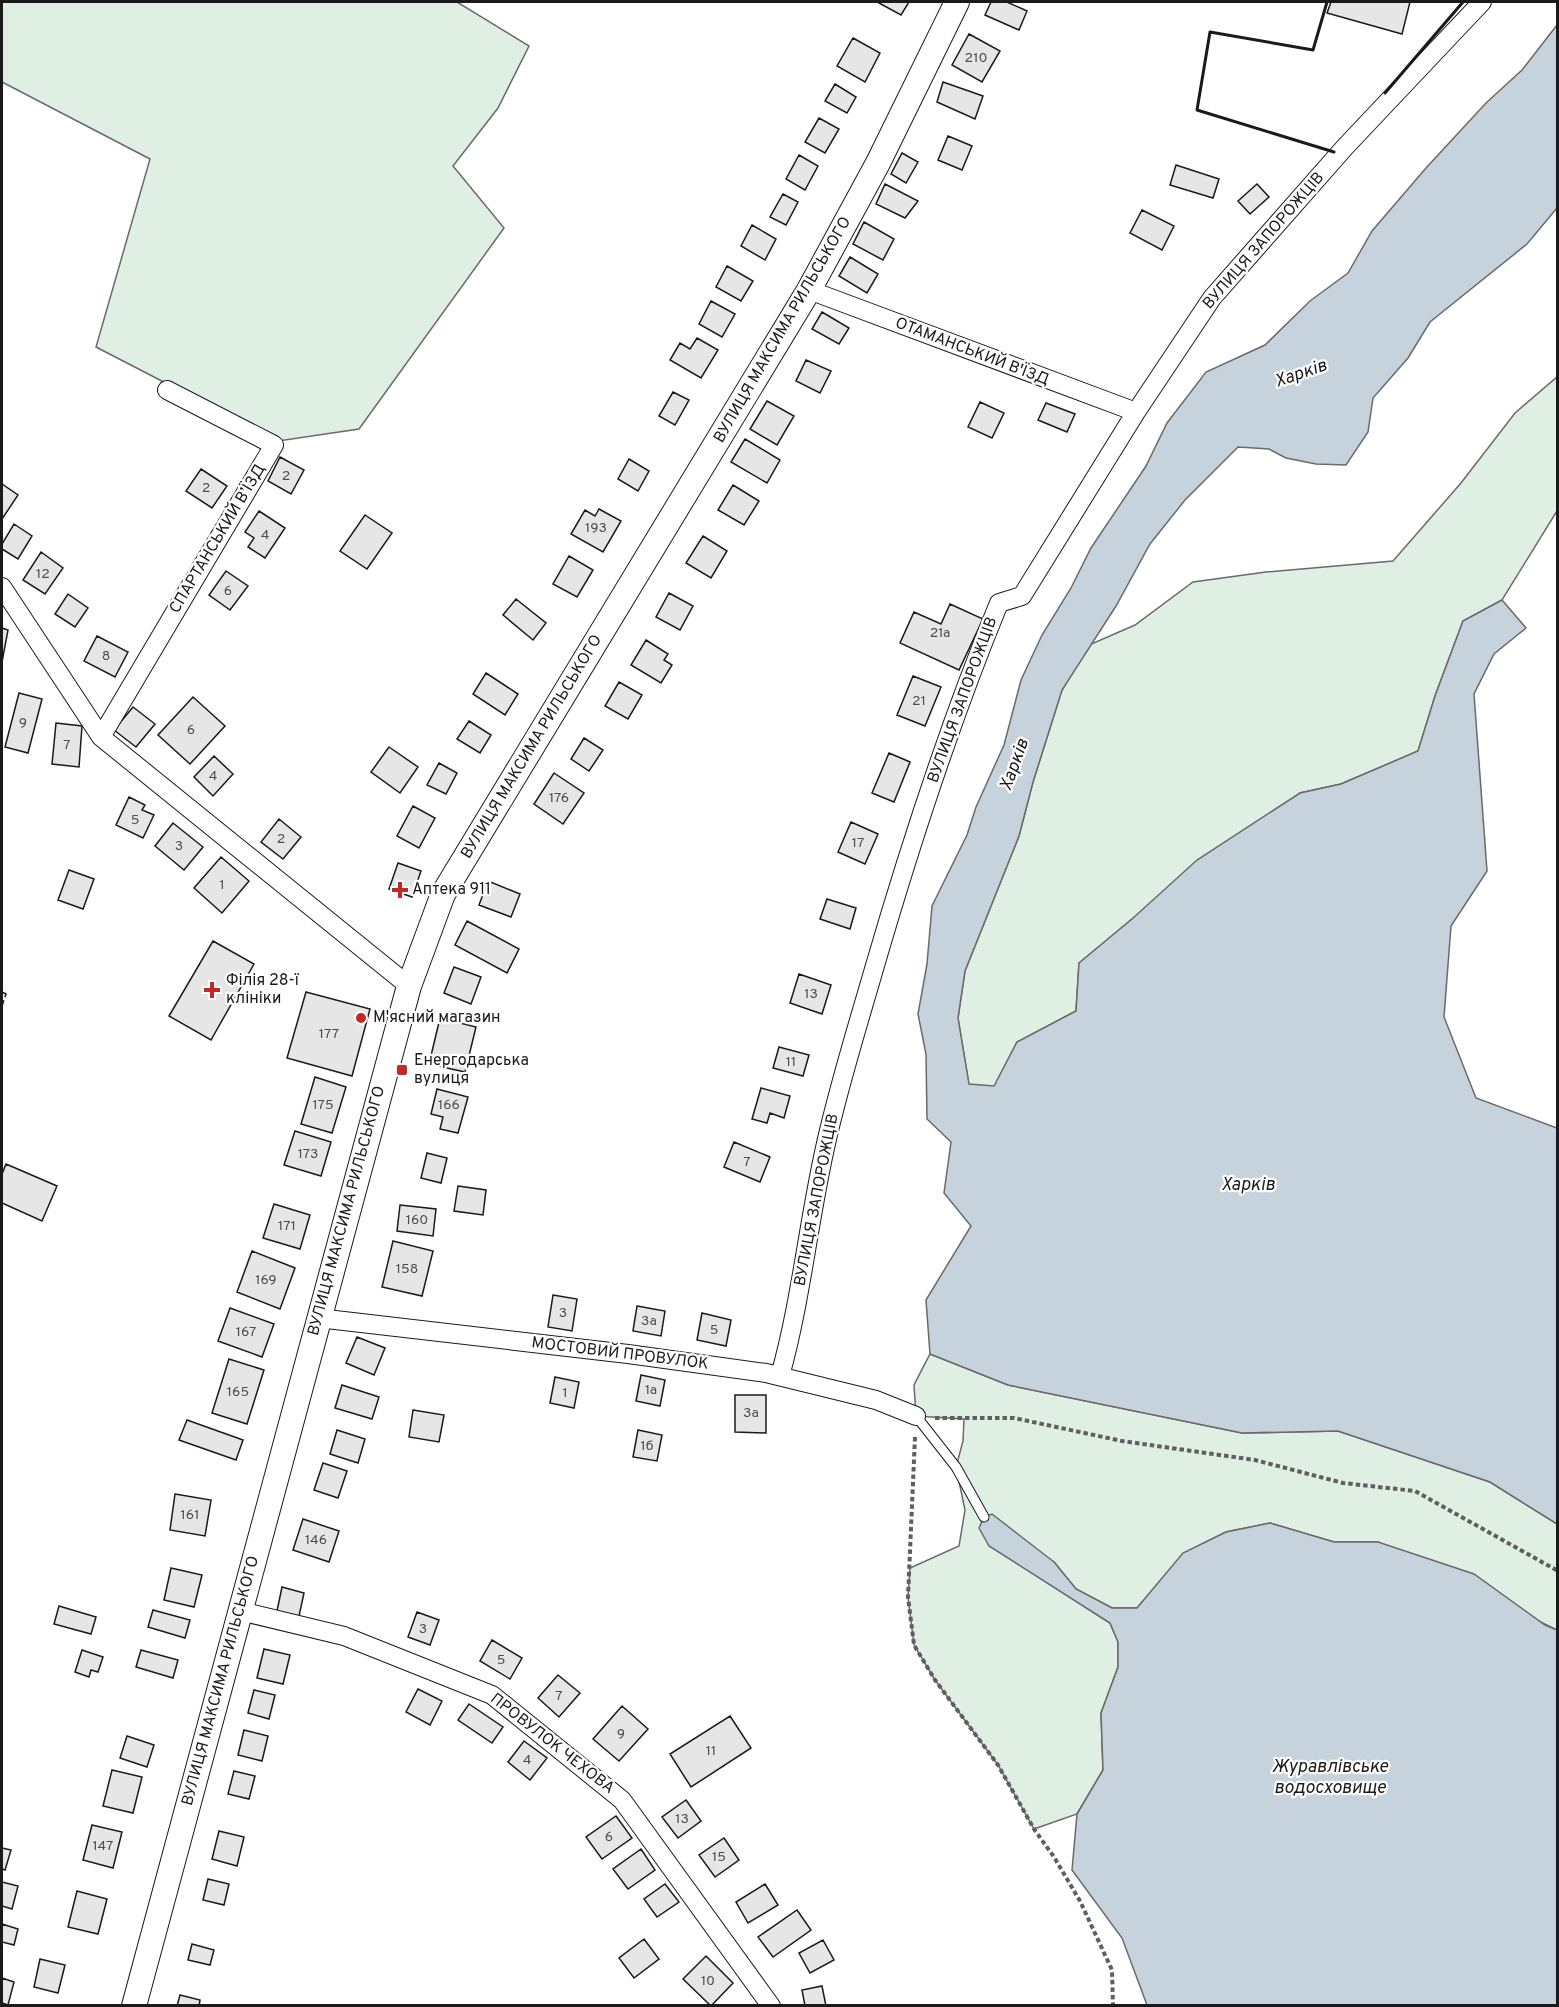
<svg xmlns="http://www.w3.org/2000/svg" width="1559" height="2007" font-family="Overpass,sans-serif">
<style>
.green{fill:#e0efe3;stroke:#6a6a6a;stroke-width:1.5}
.water{fill:#c6d2dc;stroke:#6a6a6a;stroke-width:1.5}
.building{fill:#e6e6e6;stroke:#1a1a1a;stroke-width:1.5}
.lines{fill:none;stroke-linecap:round;stroke-linejoin:round}
.service-casing{stroke:#1a1a1a;stroke-width:11}
.minor-casing{stroke:#1a1a1a;stroke-width:20}
.secondary-casing{stroke:#1a1a1a;stroke-width:26}
.path{stroke:#5f5f5f;stroke-width:4;stroke-dasharray:4.5 3;stroke-linecap:butt}
.service{stroke:#fff;stroke-width:9}
.minor{stroke:#fff;stroke-width:18}
.secondary{stroke:#fff;stroke-width:24}
.fence{stroke:#1a1a1a;stroke-width:1.5;stroke-dasharray:8 3;stroke-linecap:butt}
.wall{stroke:#1a1a1a;stroke-width:3}
.poi-dot{fill:#c62828;stroke:#fff;stroke-width:2}
.labels{text-anchor:middle;dominant-baseline:central;stroke-width:4.5;stroke-linejoin:round;paint-order:stroke}
.number-label{font-size:14px;fill:#4d4d4d}
.street-label{font-size:16px;fill:#1a1a1a;stroke:#fff}
.poi-label{font-size:16px;fill:#1a1a1a;stroke:#fff;text-anchor:start}
.water-label{font-size:18px;font-style:italic;fill:#1a1a1a;stroke:#fff}
</style>
<rect width="100%" height="100%" fill="#fff"/>
<path class="green" d="M2,2H457L529,46L498,108L453,166L504,228L359,429L278,441L96,347L150,159L2,82Z
M1557,377V511L1502,600L1463,621L1435,696L1418,751L1341,784L1300,793L1132,919L1079,963L1076,1011L1017,1042L994,1087L969,1085L958,1018L965,971L1019,836L1033,782L1062,690L1089,645L1135,625L1193,582L1266,572L1393,561L1461,483L1515,413Z
M930,1354L1008,1385L1242,1433L1338,1431L1490,1482L1557,1524V1630L1378,1542H1334L1270,1523L1226,1532L1184,1553L1137,1608H1112L1076,1589L1054,1562L990,1546L1110,1623L1118,1642V1667L1101,1713L1103,1770L1077,1814L1034,1829L998,1765L935,1680L914,1645L908,1597L910,1568L959,1546L965,1510L956,1467L963,1441L964,1419L916,1416L914,1385Z"/>
<path class="water" d="M1557,25V208L1527,244L1430,322L1408,358L1373,398L1368,432L1346,465L1316,464L1286,458L1269,449L1238,447L1185,500L1150,544L1116,606L1062,690L1033,782L1019,836L965,971L958,1018L969,1084L994,1086L1017,1042L1076,1011L1079,963L1132,919L1197,860L1300,793L1341,784L1418,751L1435,696L1463,621L1502,600L1526,628L1494,654L1474,694L1487,871L1451,926L1444,1017L1476,1098L1557,1128V1524L1490,1482L1338,1431L1242,1433L1008,1385L930,1354L926,1300L971,1226L944,1193L951,1142L927,1119L926,1054L918,1014L927,964L932,906L967,835L976,807L1004,745L1021,680L1042,635L1071,588L1091,548L1146,466L1167,423L1206,372L1265,345L1310,301L1348,273L1372,231L1426,168L1486,103L1522,70Z
M992,1514L1054,1562L1076,1589L1112,1608H1137L1183,1553L1226,1532L1270,1523L1334,1542H1378L1474,1574L1545,1625L1557,1630V2005H1147L1122,1938L1072,1870L1077,1814L1103,1770L1101,1713L1118,1667V1642L1110,1623L989,1546L979,1528L984,1517Z"/>
<path class="building" d="M880,2H909L901,15L879,3Z
M991,2H1007L1027,11L1019,30L985,15Z
M1331,2H1410L1402,34L1327,13Z
M969,34L1000,51L982,82L952,65Z
M853,38L880,53L865,82L837,66Z
M943,82L983,96L975,119L937,102Z
M835,84L856,97L847,113L825,101Z
M819,118L839,129L825,153L805,142Z
M948,136L972,146L962,170L938,160Z
M902,153L918,162L906,183L891,174Z
M799,155L818,166L805,190L786,179Z
M1176,165L1219,179L1213,198L1170,185Z
M885,184L918,201L905,218L876,204Z
M1257,184L1269,197L1250,214L1238,201Z
M783,194L798,202L786,225L770,217Z
M1142,210L1174,226L1162,250L1130,233Z
M864,222L894,239L883,260L853,244Z
M752,225L776,239L765,260L741,246Z
M850,257L878,274L867,293L839,276Z
M727,266L753,281L741,301L716,287Z
M711,301L735,314L722,337L699,324Z
M822,312L849,328L839,344L812,329Z
M697,338L718,350L701,378L670,360L680,343L690,349Z
M806,360L831,371L820,393L796,381Z
M673,392L689,400L675,425L659,416Z
M767,401L794,416L777,445L750,429Z
M980,402L1004,413L992,438L968,427Z
M1046,403L1075,414L1067,432L1038,420Z
M745,439L780,460L767,483L731,462Z
M280,457L304,470L291,494L268,481Z
M629,459L649,471L638,491L618,479Z
M201,469L227,486L212,508L186,491Z
M2,484L18,495L2,519Z
M733,485L759,501L744,525L718,510Z
M599,509L621,521L603,552L571,534L585,510L595,516Z
M259,511L285,528L265,558L248,547L254,538L245,532Z
M365,515L392,533L367,569L340,551Z
M14,524L32,536L18,559L2,549V544Z
M703,536L727,551L711,578L686,563Z
M41,552L63,568L45,594L23,580Z
M569,556L593,570L577,597L553,584Z
M226,571L248,586L230,610L209,595Z
M669,593L693,606L680,630L656,617Z
M68,594L88,608L75,627L55,614Z
M516,599L546,623L533,640L503,615Z
M950,604L983,619L959,670L900,643L914,612L941,624Z
M2,628L8,630L2,662Z
M97,636L128,652L115,677L84,661Z
M646,640L668,654L664,660L672,665L661,683L631,665Z
M486,673L518,694L505,715L473,694Z
M913,676L941,687L925,726L897,715Z
M619,682L642,695L628,719L605,706Z
M19,693L42,699L28,753L5,747Z
M193,697L225,726L190,764L158,735Z
M133,707L155,724L136,747L114,730Z
M469,721L491,735L480,753L457,739Z
M56,723L82,726L79,767L52,764Z
M584,738L603,750L589,771L571,759Z
M389,747L418,767L400,793L371,772Z
M889,753L910,762L894,802L872,793Z
M214,756L233,774L213,796L194,777Z
M439,763L457,773L446,794L427,785Z
M554,773L584,793L563,824L534,804Z
M129,797L145,805L142,810L154,815L143,838L116,825Z
M413,806L435,818L419,848L397,836Z
M279,819L301,837L283,859L261,842Z
M851,822L878,834L865,864L838,852Z
M173,823L203,847L184,870L155,846Z
M221,857L249,881L222,913L194,888Z
M398,863L421,871L412,897L389,889Z
M69,870L94,879L83,909L58,900Z
M488,881L520,894L511,917L479,905Z
M827,899L856,908L850,929L820,919Z
M467,921L519,949L507,973L455,945Z
M213,941L254,964L211,1040L169,1016Z
M454,967L481,977L471,1004L444,993Z
M799,974L831,985L822,1014L790,1003Z
M306,992L370,1009L352,1076L287,1058Z
M440,1018L476,1027L465,1072L429,1064Z
M779,1047L809,1055L803,1076L773,1068Z
M315,1077L346,1087L332,1133L301,1124Z
M761,1088L790,1096L784,1118L770,1113L767,1123L752,1119Z
M437,1089L468,1097L458,1133L440,1129L443,1117L431,1114Z
M295,1131L331,1142L321,1176L284,1165Z
M734,1142L770,1157L760,1182L724,1167Z
M427,1153L447,1158L441,1183L421,1178Z
M6,1164L57,1186L42,1221L2,1203V1174Z
M458,1186L486,1190L483,1215L454,1211Z
M274,1204L310,1215L300,1249L263,1238Z
M400,1205L436,1209L433,1236L397,1231Z
M393,1241L433,1251L422,1296L382,1287Z
M252,1251L295,1268L280,1309L237,1292Z
M553,1295L577,1299L572,1331L548,1327Z
M637,1306L665,1311L661,1336L633,1331Z
M230,1308L274,1324L262,1357L218,1341Z
M702,1313L731,1320L726,1346L697,1340Z
M357,1337L385,1348L374,1375L346,1363Z
M229,1359L264,1370L247,1424L212,1413Z
M641,1375L665,1380L660,1406L636,1401Z
M555,1377L579,1382L574,1408L550,1403Z
M342,1385L379,1397L372,1419L335,1408Z
M735,1395H766V1433L735,1432Z
M413,1410L444,1415L439,1442L409,1437Z
M187,1420L243,1440L236,1460L179,1440Z
M337,1430L365,1439L358,1463L330,1454Z
M638,1430L662,1435L657,1461L633,1457Z
M323,1463L347,1471L338,1498L314,1490Z
M175,1494L211,1500L205,1536L170,1530Z
M303,1519L339,1531L329,1562L293,1550Z
M171,1568L202,1575L194,1607L164,1600Z
M282,1587L304,1593L299,1616L277,1611Z
M59,1606L96,1617L91,1634L54,1624Z
M153,1610L190,1620L185,1638L148,1627Z
M417,1612L439,1620L430,1645L408,1637Z
M492,1640L522,1658L510,1679L480,1661Z
M264,1649L290,1655L283,1684L257,1678Z
M82,1650L103,1657L98,1672L91,1670L89,1677L75,1672Z
M141,1650L178,1660L173,1678L136,1667Z
M558,1675L580,1693L559,1717L538,1698Z
M418,1689L442,1701L430,1725L406,1712Z
M254,1690L275,1695L269,1719L248,1713Z
M469,1704L503,1727L492,1743L458,1720Z
M622,1706L648,1729L619,1761L593,1739Z
M730,1716L751,1748L691,1787L670,1754Z
M244,1730L268,1736L262,1761L238,1755Z
M127,1736L154,1745L147,1767L120,1758Z
M524,1741L547,1758L530,1780L508,1762Z
M112,1770L142,1777L133,1813L103,1806Z
M234,1771L255,1776L249,1799L228,1794Z
M686,1800L701,1821L678,1838L662,1817Z
M616,1816L632,1838L602,1859L586,1837Z
M92,1825L122,1832L113,1868L83,1860Z
M219,1831L244,1837L237,1866L212,1859Z
M724,1838L739,1860L715,1877L699,1855Z
M2,1848L11,1850L5,1870L2,1869Z
M641,1849L655,1870L628,1889L613,1869Z
M208,1879L229,1884L224,1905L203,1900Z
M2,1882L18,1886L12,1909L2,1906Z
M665,1884L679,1902L657,1917L644,1899Z
M765,1884L778,1905L748,1923L736,1902Z
M77,1891L107,1899L98,1934L68,1927Z
M797,1910L811,1930L773,1957L758,1937Z
M2,1924L18,1929L14,1945L2,1942Z
M644,1939L659,1959L634,1978L619,1958Z
M823,1940L834,1960L810,1973L799,1953Z
M192,1944L214,1950L210,1965L188,1960Z
M706,1956L733,1983L711,2006L683,1979Z
M40,1959L65,1965L58,1993L34,1987Z
M2,1978L14,1982L8,2005L2,2003Z
M822,1986L826,2006H805L802,1990Z
M180,1995L200,2000L199,2006H177Z"/>
<g class="lines">
<g class="service-casing">
<path id="service" d="M916,1416L956,1467L984,1517"/>
</g>
<g class="minor-casing">
<path id="minor" d="M809,290L1136,412
M2,587L101,737L409,986
M101,737L274,445L167,390
M318,1318L628,1354L766,1373L876,1400L916,1416
M780,1376C801,1301 808,1224 825,1148C838,1088 857,1028 874,969C910,845 950,722 999,603L1022,596L1136,412L1212,298L1345,147L1482,2
M240,1611L344,1636L492,1695L622,1800L771,2006"/>
</g>
<g class="secondary-casing">
<path id="secondary" d="M134,2006L409,986L443,894L809,290L878,163L957,2"/>
</g>
<path class="path" d="M935,1418H1014L1122,1441L1255,1460L1343,1483L1415,1491L1558,1571
M915,1437L908,1597L914,1645L935,1680L998,1765L1034,1829L1054,1857L1080,1901L1112,1970L1113,2006"/>
<use href="#service" class="service"/>
<use href="#minor" class="minor"/>
<use href="#secondary" class="secondary"/>
<path class="fence" d="M2,992L6,994L2,1006"/>
<path class="wall" d="M1327,2L1313,50L1210,32L1197,110L1334,152
M1385,93L1463,2"/>
</g>
<g class="poi-dot">
<path d="M397 881h6v6h6v6h-6v6h-6v-6h-6v-6h6z"/>
<path d="M209 981h6v6h6v6h-6v6h-6v-6h-6v-6h6z"/>
<circle cx="361" cy="1018" r="6"/>
<rect x="396" y="1064" width="12" height="12" rx="3"/>
</g>
<g class="labels">
<g class="number-label">
<text x="976" y="58">210</text>
<text x="286" y="476">2</text>
<text x="206" y="488">2</text>
<text x="596" y="528">193</text>
<text x="265" y="535">4</text>
<text x="43" y="574">12</text>
<text x="228" y="591">6</text>
<text x="940" y="633">21а</text>
<text x="106" y="656">8</text>
<text x="919" y="701">21</text>
<text x="23" y="723">9</text>
<text x="191" y="730">6</text>
<text x="67" y="745">7</text>
<text x="213" y="776">4</text>
<text x="559" y="798">176</text>
<text x="135" y="820">5</text>
<text x="281" y="839">2</text>
<text x="858" y="843">17</text>
<text x="179" y="846">3</text>
<text x="222" y="885">1</text>
<text x="811" y="994">13</text>
<text x="329" y="1034">177</text>
<text x="791" y="1062">11</text>
<text x="323" y="1105">175</text>
<text x="449" y="1105">166</text>
<text x="308" y="1154">173</text>
<text x="747" y="1162">7</text>
<text x="417" y="1220">160</text>
<text x="287" y="1226">171</text>
<text x="407" y="1269">158</text>
<text x="266" y="1280">169</text>
<text x="563" y="1313">3</text>
<text x="649" y="1321">3а</text>
<text x="714" y="1330">5</text>
<text x="246" y="1332">167</text>
<text x="651" y="1390">1а</text>
<text x="238" y="1392">165</text>
<text x="565" y="1393">1</text>
<text x="751" y="1413">3а</text>
<text x="647" y="1446">1б</text>
<text x="190" y="1515">161</text>
<text x="316" y="1540">146</text>
<text x="423" y="1629">3</text>
<text x="501" y="1660">5</text>
<text x="559" y="1696">7</text>
<text x="621" y="1734">9</text>
<text x="711" y="1751">11</text>
<text x="527" y="1760">4</text>
<text x="682" y="1819">13</text>
<text x="609" y="1837">6</text>
<text x="103" y="1846">147</text>
<text x="719" y="1857">15</text>
<text x="708" y="1981">10</text>
</g>
<g class="street-label">
<text transform="translate(1264 241) rotate(-49)">ВУЛИЦЯ ЗАПОРОЖЦІВ</text>
<text transform="translate(783 330) rotate(-60)">ВУЛИЦЯ МАКСИМА РИЛЬСЬКОГО</text>
<text transform="translate(972 352) rotate(21)">ОТАМАНСЬКИЙ В'ЇЗД</text>
<text transform="translate(218 539) rotate(-59)">СПАРТАНСЬКИЙ В’ЇЗД</text>
<text transform="translate(963 700) rotate(-70)">ВУЛИЦЯ ЗАПОРОЖЦІВ</text>
<text transform="translate(532 747) rotate(-59)">ВУЛИЦЯ МАКСИМА РИЛЬСЬКОГО</text>
<text transform="translate(817 1200) rotate(-79)">ВУЛИЦЯ ЗАПОРОЖЦІВ</text>
<text transform="translate(347 1211) rotate(-75)">ВУЛИЦЯ МАКСИМА РИЛЬСЬКОГО</text>
<text transform="translate(620 1354) rotate(7)">МОСТОВИЙ ПРОВУЛОК</text>
<text transform="translate(221 1681) rotate(-75)">ВУЛИЦЯ МАКСИМА РИЛЬСЬКОГО</text>
<text transform="translate(552 1744) rotate(38)">ПРОВУЛОК ЧЕХОВА</text>
</g>
<g class="poi-label">
<text x="412" y="890">Аптека 911</text>
<text x="226" y="981">Філія 28-ї<tspan x="226" dy="18">клініки</tspan></text>
<text x="373" y="1018">М'ясний магазин</text>
<text x="414" y="1061">Енергодарська<tspan x="414" dy="18">вулиця</tspan></text>
</g>
<g class="water-label">
<text transform="translate(1301 374) rotate(-19)">Харків</text>
<text transform="translate(1015 765) rotate(-70)">Харків</text>
<text x="1248" y="1185">Харків</text>
<text x="1330" y="1767">Журавлівське<tspan x="1330" dy="21">водосховище</tspan></text>
</g>
</g>
<rect width="1559" height="2007" fill="none" stroke="#1a1a1a" stroke-width="6"/>
</svg>
